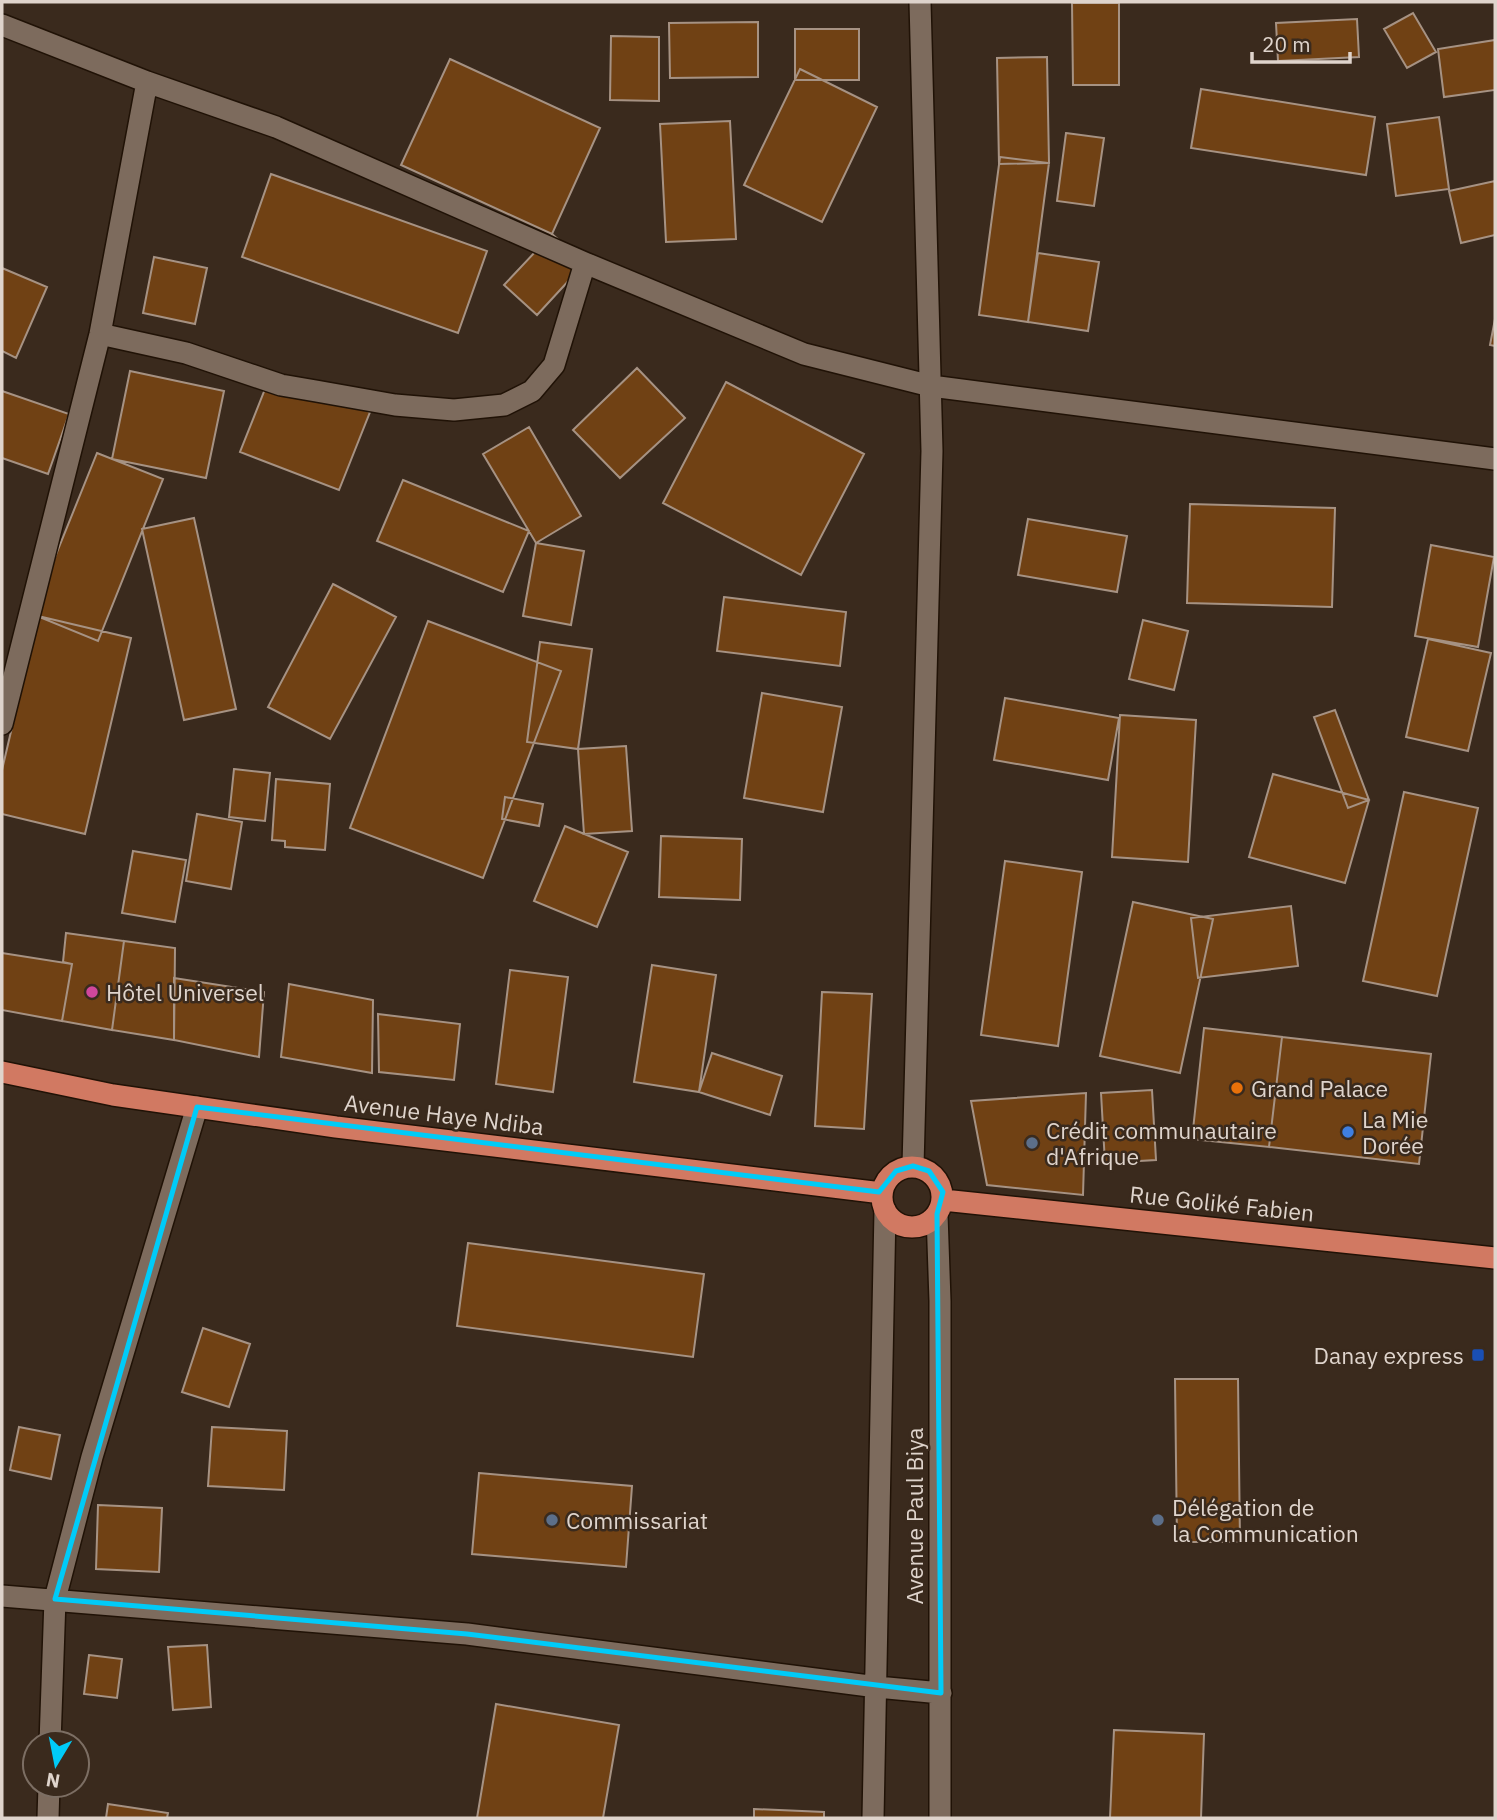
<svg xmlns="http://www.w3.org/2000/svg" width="1497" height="1820" font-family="'IBM Plex Sans',sans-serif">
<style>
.building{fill:#704114;stroke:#a69283;stroke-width:2}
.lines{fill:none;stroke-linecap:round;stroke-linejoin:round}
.minor-casing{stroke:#201206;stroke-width:24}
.highway-casing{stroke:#201206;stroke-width:24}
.minor{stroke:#7d6b5d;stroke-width:21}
.highway{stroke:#d17962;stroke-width:21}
.marked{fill:none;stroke:#00cbf8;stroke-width:5;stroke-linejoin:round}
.hotel-dot{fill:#d1479c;stroke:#3a2a1d;stroke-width:2.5}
.food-dot{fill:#e8710a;stroke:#3a2a1d;stroke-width:2.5}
.shop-dot{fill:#3f7fe0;stroke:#3a2a1d;stroke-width:2.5}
.service-dot{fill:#5c6f8a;stroke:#3a2a1d;stroke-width:2.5}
.transit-dot{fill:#1a4fb4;stroke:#3a2a1d;stroke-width:2.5}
.labels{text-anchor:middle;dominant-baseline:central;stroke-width:5;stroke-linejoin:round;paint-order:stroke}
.poi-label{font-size:23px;fill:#dfd4cc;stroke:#3a2a1d;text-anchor:start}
.street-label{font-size:23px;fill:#dfd4cc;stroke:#3a2a1d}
</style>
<rect width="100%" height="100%" fill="#3a2a1d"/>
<path class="building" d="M1072,3H1119V85H1073Z
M1413,13L1436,52L1407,68L1384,29Z
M1357,19L1359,57L1278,61L1276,23Z
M758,22V77L670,78L669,23Z
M795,29H859V80H795Z
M611,36L659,37V101L610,100Z
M1495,40V90L1444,97L1438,49Z
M1047,57L1049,163L999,164L997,58Z
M450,59L600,128L552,234L401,165Z
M800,69L877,107L822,222L744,185Z
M1201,89L1375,117L1366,175L1191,148Z
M1439,117L1449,189L1396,196L1387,124Z
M730,121L736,239L666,242L660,124Z
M1066,133L1104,138L1094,206L1057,201Z
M1000,157L1049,163L1028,322L979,315Z
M271,174L487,251L458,333L242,257Z
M1495,181V235L1461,243L1449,191Z
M552,234L585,263L537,315L504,285Z
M1038,253L1099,262L1088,331L1028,322Z
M154,257L207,268L195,324L143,313Z
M2,268L47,287L16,358L2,351Z
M1495,319V346L1490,345Z
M637,368L685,418L620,478L573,430Z
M130,371L224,391L206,478L112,459Z
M271,374L370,412L339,490L240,452Z
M726,382L864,454L801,575L663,503Z
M2,391L69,414L48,474L2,458Z
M529,427L581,516L536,543L483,454Z
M97,453L163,479L98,641L32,614Z
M403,480L529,531L503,592L377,541Z
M1190,504L1335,508L1332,607L1187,603Z
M194,518L236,709L184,720L142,529Z
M1028,519L1127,536L1117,592L1018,575Z
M536,543L584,551L571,625L523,616Z
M1431,545L1494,557L1478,647L1415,636Z
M333,584L396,617L330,739L268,707Z
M724,597L846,612L840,666L717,651Z
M38,616L131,638L85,834L2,814V770Z
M1143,620L1188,631L1174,690L1129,679Z
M428,621L561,671L483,878L350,828Z
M1428,639L1491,653L1468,751L1406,737Z
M540,642L592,649L578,749L527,742Z
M762,693L842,707L823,812L744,798Z
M1005,698L1119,718L1108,780L994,760Z
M1335,710L1369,800L1348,808L1314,717Z
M1120,715L1196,720L1188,862L1112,857Z
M626,746L632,831L584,834L578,749Z
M234,769L270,773L265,821L229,817Z
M1273,774L1369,800L1345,883L1249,857Z
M276,779L330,784L325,850L285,847V841L272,840Z
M1404,792L1478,808L1437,996L1363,981Z
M505,797L543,804L539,826L502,819Z
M197,814L242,822L231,889L186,881Z
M565,826L628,852L597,927L534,901Z
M661,836L742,839L740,900L659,897Z
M133,851L186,860L175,922L122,913Z
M1005,861L1082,872L1058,1046L981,1035Z
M1133,902L1213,919L1180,1073L1100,1056Z
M1291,906L1298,966L1198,978L1191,918Z
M66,933L124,941L112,1030L62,1021L72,964L63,962Z
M124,941L175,948L174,1040L112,1030Z
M2,953L72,964L62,1021L2,1010Z
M652,965L716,975L699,1092L634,1082Z
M510,970L568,977L553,1092L496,1084Z
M174,978L264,992L259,1057L174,1040Z
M289,984L373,1000L372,1073L281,1057Z
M822,992L872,994L864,1129L815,1126Z
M378,1014L460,1024L454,1080L379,1072Z
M1204,1028L1282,1037L1269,1147L1192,1139Z
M1282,1037L1431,1054L1419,1164L1269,1147Z
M712,1053L782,1076L770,1115L699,1092Z
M1152,1090L1156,1160L1105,1163L1101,1093Z
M1086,1093L1083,1195L987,1185L971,1101Z
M468,1243L704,1274L693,1357L457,1326Z
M203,1328L250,1344L229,1407L182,1392Z
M1175,1379H1238L1240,1542H1177Z
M19,1427L60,1435L51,1479L10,1470Z
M212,1427L287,1431L284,1490L208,1486Z
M479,1473L632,1486L626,1567L472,1554Z
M98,1505L162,1508L159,1572L96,1569Z
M207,1645L211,1707L173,1710L168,1647Z
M89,1655L122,1659L117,1698L84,1694Z
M496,1704L619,1725L603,1818H477Z
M1114,1730L1204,1734L1201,1818H1110Z
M108,1804L168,1813L167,1818H106Z
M754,1809L824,1812V1818H754Z"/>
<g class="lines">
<g class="minor-casing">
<path id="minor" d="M2,25L147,82L276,127L585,263L804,354L931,386L1495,459
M100,334L186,353L281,385L316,391L395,405L454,410L504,405L532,391L554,365L585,263
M2,724L100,334L147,82
M913,1166L932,451L920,2
M937,1214L940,1301V1818
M2,1596L467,1634L877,1687L941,1693
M50,1743L55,1599L92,1457L197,1107
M48,1818L49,1785
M873,1818L885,1210"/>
</g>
<g class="highway-casing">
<path id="highway" d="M2,1072L113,1095L336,1127L882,1193
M882 1197a30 30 0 1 1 60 0a30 30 0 1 1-60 0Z
M943,1200L1495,1258"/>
</g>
<use href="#minor" class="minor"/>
<use href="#highway" class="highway"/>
</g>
<path class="marked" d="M197,1107L879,1192L896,1171L913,1166L929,1171L943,1192L937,1214L941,1693L467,1634L55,1599Z"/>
<circle class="hotel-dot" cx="92" cy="992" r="7"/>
<circle class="food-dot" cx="1237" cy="1088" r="7"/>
<circle class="shop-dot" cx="1348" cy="1132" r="7"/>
<g class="service-dot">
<circle cx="1032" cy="1143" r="7"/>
<circle cx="552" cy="1520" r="7"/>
<circle cx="1158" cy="1520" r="7"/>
</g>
<rect class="transit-dot" x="1471" y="1348" width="14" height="14" rx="3.5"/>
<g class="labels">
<g class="poi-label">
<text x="106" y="992">Hôtel Universel</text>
<text x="1251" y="1088">Grand Palace</text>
<text x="1362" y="1119">La Mie<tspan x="1362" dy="26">Dorée</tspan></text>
<text x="1046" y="1130">Crédit communautaire<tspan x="1046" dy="26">d'Afrique</tspan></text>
<text x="1464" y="1355" text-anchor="end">Danay express</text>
<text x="1172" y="1507">Délégation de<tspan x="1172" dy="26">la Communication</tspan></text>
<text x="566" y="1520">Commissariat</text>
</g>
<g class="street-label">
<text transform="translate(444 1114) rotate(7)">Avenue Haye Ndiba</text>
<text transform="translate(1222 1203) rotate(6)">Rue Goliké Fabien</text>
<text transform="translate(914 1516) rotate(-90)">Avenue Paul Biya</text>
</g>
</g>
<rect width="1497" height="1820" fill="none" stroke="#dfd4cc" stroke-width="7"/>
<g transform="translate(56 1764) rotate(190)"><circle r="33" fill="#3a2a1d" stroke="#7c6e63" stroke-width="2"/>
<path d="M0-5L12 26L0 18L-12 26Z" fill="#00cbf8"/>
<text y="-10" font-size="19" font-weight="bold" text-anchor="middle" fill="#dfd4cc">N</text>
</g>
<path d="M1252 52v10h98v-10" fill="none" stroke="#dfd4cc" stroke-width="3.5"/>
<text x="1262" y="52" font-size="21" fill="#dfd4cc" stroke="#3a2a1d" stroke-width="5" paint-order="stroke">20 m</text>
</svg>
